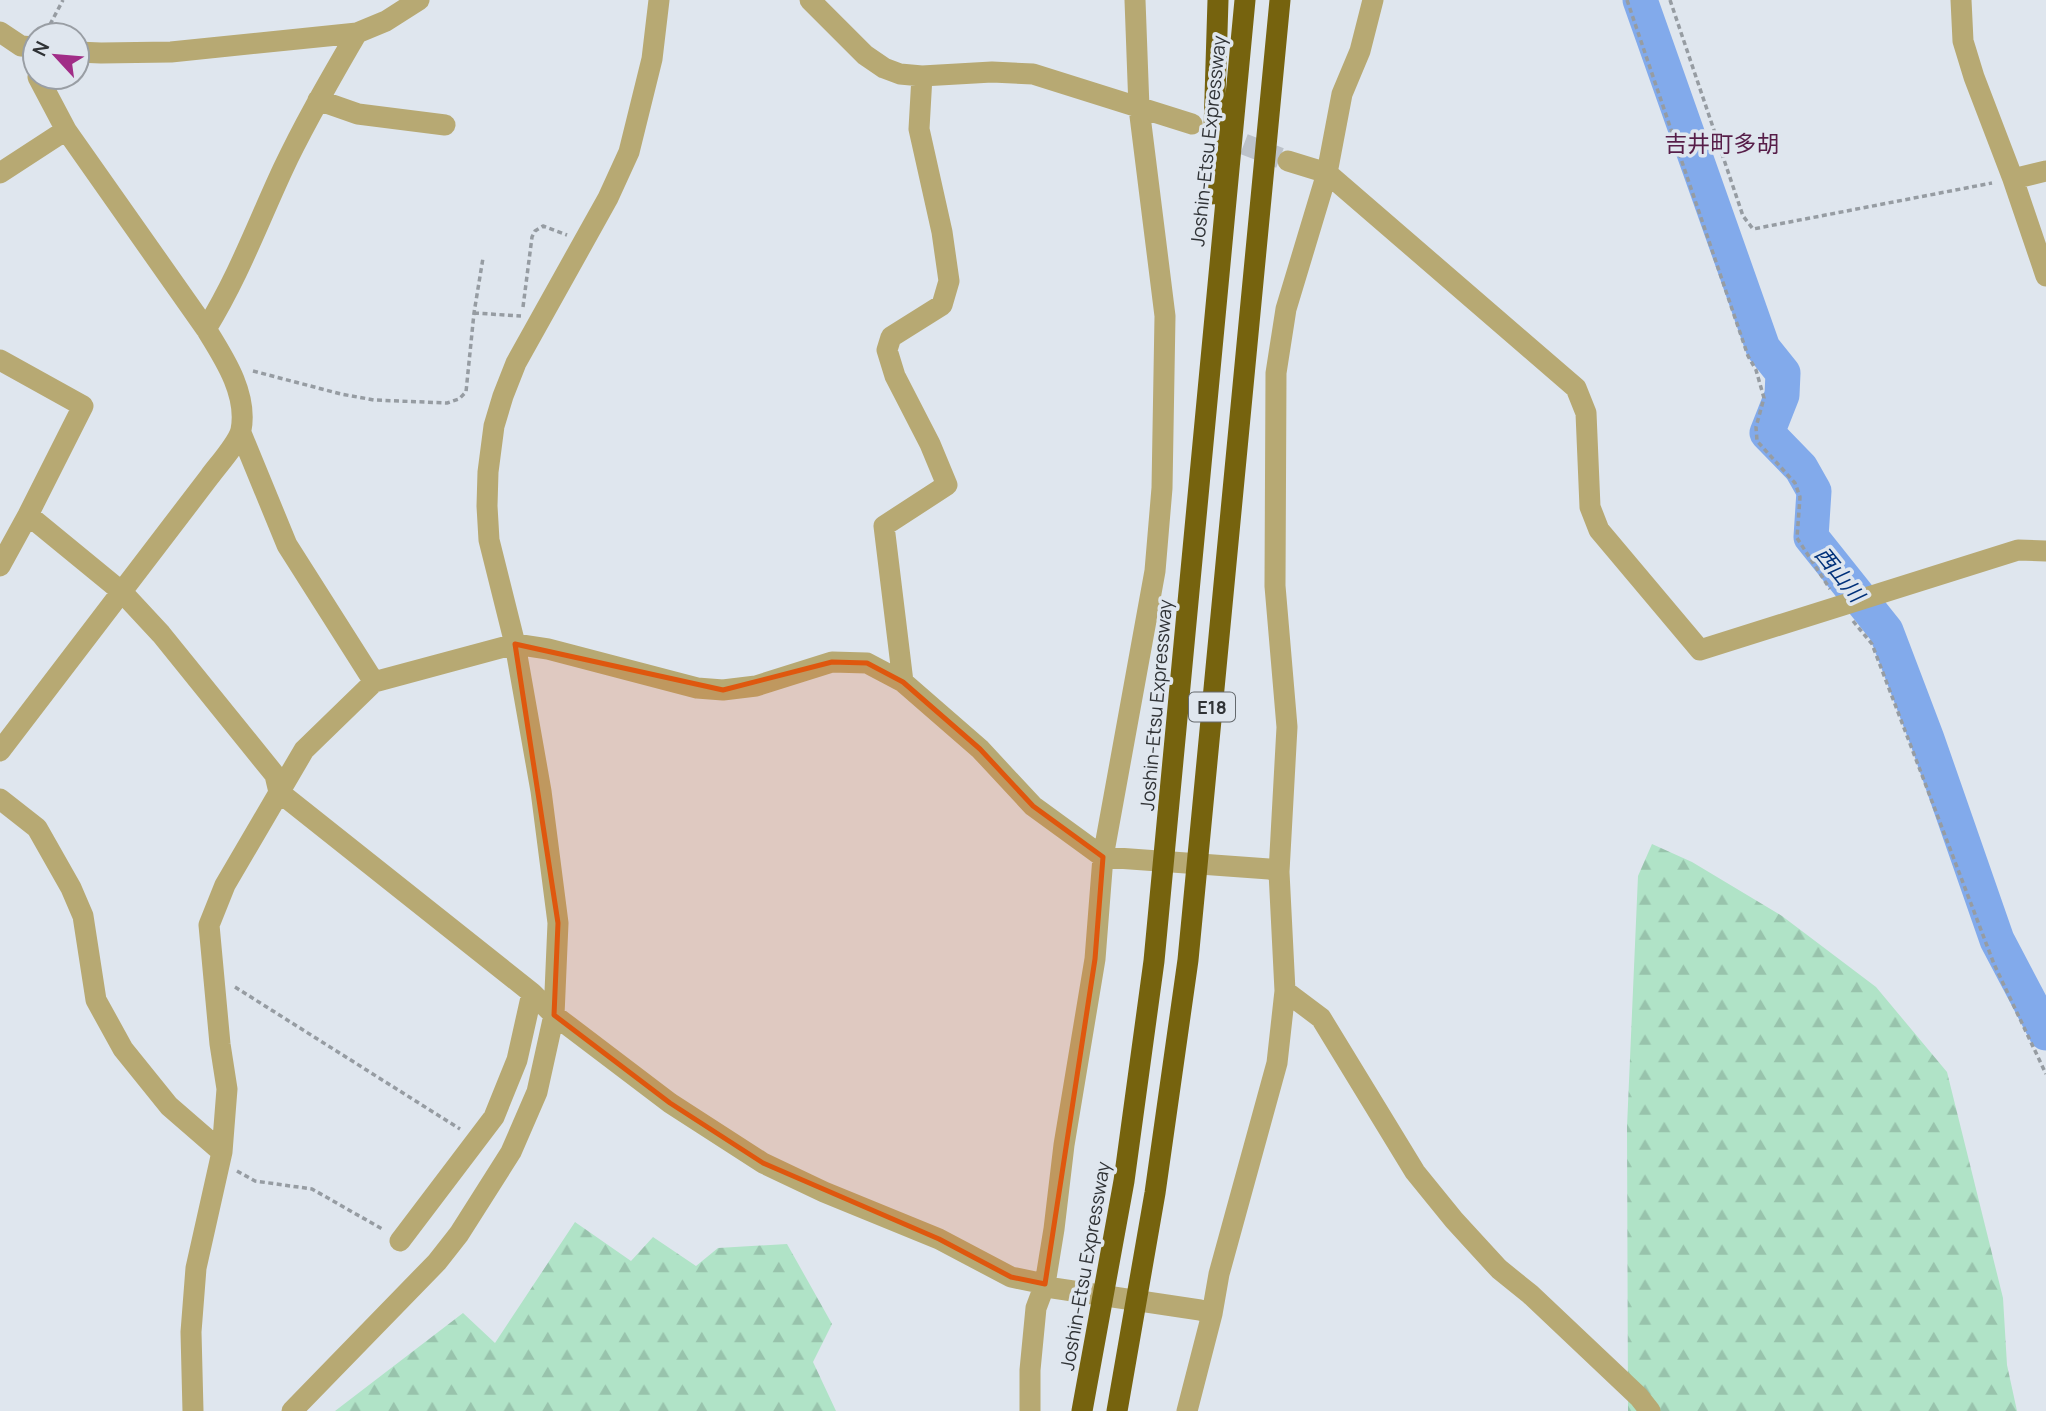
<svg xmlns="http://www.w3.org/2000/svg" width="2046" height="1411" font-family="Manrope,'Noto Sans JP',sans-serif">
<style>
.forest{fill:url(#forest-firs)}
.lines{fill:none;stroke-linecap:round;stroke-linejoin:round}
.river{stroke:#82aaeb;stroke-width:35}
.minor-tunnel{stroke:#bcc2c9;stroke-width:21;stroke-dasharray:21 10;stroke-linecap:butt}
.path{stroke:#969ca2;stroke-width:3.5;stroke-dasharray:5 3.5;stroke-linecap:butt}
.minor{stroke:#b7a973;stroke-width:21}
.highway{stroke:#76630e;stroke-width:21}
.marked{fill:#df570e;fill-opacity:0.2;stroke:#df570e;stroke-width:5;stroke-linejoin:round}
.labels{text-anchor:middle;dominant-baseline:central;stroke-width:7;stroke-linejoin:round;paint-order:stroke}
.shield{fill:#dfe6ee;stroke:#64696d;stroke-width:2}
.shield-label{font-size:18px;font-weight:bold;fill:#303336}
.street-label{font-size:19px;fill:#303336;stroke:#dfe6ee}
.water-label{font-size:21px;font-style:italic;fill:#00317a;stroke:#dfe6ee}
.quarter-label{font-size:23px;fill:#571e49;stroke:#dfe6ee}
</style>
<defs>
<pattern id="forest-firs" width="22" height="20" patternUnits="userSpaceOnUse" patternTransform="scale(1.75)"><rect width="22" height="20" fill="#b0e3c7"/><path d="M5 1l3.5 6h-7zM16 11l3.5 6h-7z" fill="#98c3ac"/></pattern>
</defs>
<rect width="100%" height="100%" fill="#dfe6ee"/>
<path class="forest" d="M1652,844L1692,862L1782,916L1876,987L1947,1072L2003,1298L2007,1365L2017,1411H1628L1627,1127L1638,876Z
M575,1222L631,1261L653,1237L696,1266L718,1248L787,1244L832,1324L813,1362L836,1411H335L463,1313L495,1343Z"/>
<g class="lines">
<path class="river" d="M1640,0L1763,348L1783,373L1782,395L1767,433L1801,468L1814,491L1811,537L1886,631L1927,739L1997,940L2046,1033"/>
<path class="minor-tunnel" d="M1215,133L1280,158"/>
<path class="path" d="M1627,0L1748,356L1756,370L1764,398L1756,427L1757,441L1795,483L1800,497L1797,538L1830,589
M1670,0L1743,216L1753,229L1992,183
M46,32L63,0
M523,307L532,237L535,231L543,226L567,235
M474,313L521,316
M253,371L341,394L374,400L447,403L459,399L466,392L474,313L483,258
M1853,621L1872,644L1994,964L2046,1074
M235,987L460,1129
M237,1171L255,1181L312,1189L384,1230"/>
<path class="minor" d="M810,0L865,55L884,68L900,74L922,76L992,72L1033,74L1192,124
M1961,0L1963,41L1974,77L2013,179L2046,276
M0,32L21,46L35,47
M77,52L101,53L171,52L357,33L386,21L419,0
M318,100L358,114L445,125
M1288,161L1327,173L1576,388L1586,413L1590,507L1599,530L1700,650L2018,550L2046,551
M0,173L66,130
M2013,179L2046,171
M206,329C239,275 257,225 283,169C305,122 331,78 357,33
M0,360L83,406L28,515L0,566
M241,433L287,545L374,682
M28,515L122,592L161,634L275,775L279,792L532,993L554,1015L670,1103L763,1163L824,1192L939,1239L1011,1277L1045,1284L1053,1288L1200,1310L1212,1314
M903,682L884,526L947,485L930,444L895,376L887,350L891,337L942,305L949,281L942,232L919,129L922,76
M0,751L210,476C218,465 238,443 241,430C248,394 224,358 206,329L66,130L38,77
M0,799L37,828L71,888L83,916L96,1000L123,1049L169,1106L222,1152
M1285,991L1321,1018L1415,1172L1454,1220L1499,1269L1530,1294L1639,1397L1650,1411
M400,1241L494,1117L517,1060L532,993
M193,1411L191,1332L196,1268L222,1152L227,1089L220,1044L209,925L225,885L304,750L374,682L515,644L548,649L697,688L723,690L756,686L832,662L867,663L903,682L980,749L1033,806L1103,857L1269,869L1279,872
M292,1411L437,1262L459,1234L511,1152L537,1092L554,1015L558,923L541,791L515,644L489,540L487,506L488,472L494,426L503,396L516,363L608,198L629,152L652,59L659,0
M1030,1411V1370L1036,1308L1045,1284L1054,1229L1064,1145L1095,959L1103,857L1155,571L1162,488L1165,316L1139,108L1135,0
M1187,1411L1212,1314L1219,1274L1277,1063L1285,991L1279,872L1287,727L1275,586L1276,373L1286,309L1327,173L1342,94L1360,51L1373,0"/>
<path class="highway" d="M1212,194L1218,0
M1082,1411L1124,1181L1154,961L1245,0
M1117,1411L1155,1193L1188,960L1280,0"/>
</g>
<path class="marked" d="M515,644L723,690L832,662L867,663L903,682L980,749L1033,806L1103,857L1095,959L1045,1284L1011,1277L939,1239L763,1163L670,1103L554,1015L558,923Z"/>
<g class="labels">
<rect class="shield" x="1189" y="692.5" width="46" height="29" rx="5"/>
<g class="shield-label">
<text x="1212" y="707">E18</text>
</g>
<g class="street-label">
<text transform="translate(1208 141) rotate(-84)">Joshin-Etsu Expressway</text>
<text transform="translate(1156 705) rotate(-85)">Joshin-Etsu Expressway</text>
<text transform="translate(1085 1266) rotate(-80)">Joshin-Etsu Expressway</text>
</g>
<g class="water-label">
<text transform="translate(1840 574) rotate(51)">西山川</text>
</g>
<g class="quarter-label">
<text x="1722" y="143">吉井町多胡</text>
</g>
</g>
<g transform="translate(56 56) rotate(296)"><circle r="33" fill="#dfe6ee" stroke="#999ea4" stroke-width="2"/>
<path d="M0-5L12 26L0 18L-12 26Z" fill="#a12d87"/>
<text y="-10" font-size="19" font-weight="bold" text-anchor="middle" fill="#303336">N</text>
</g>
</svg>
